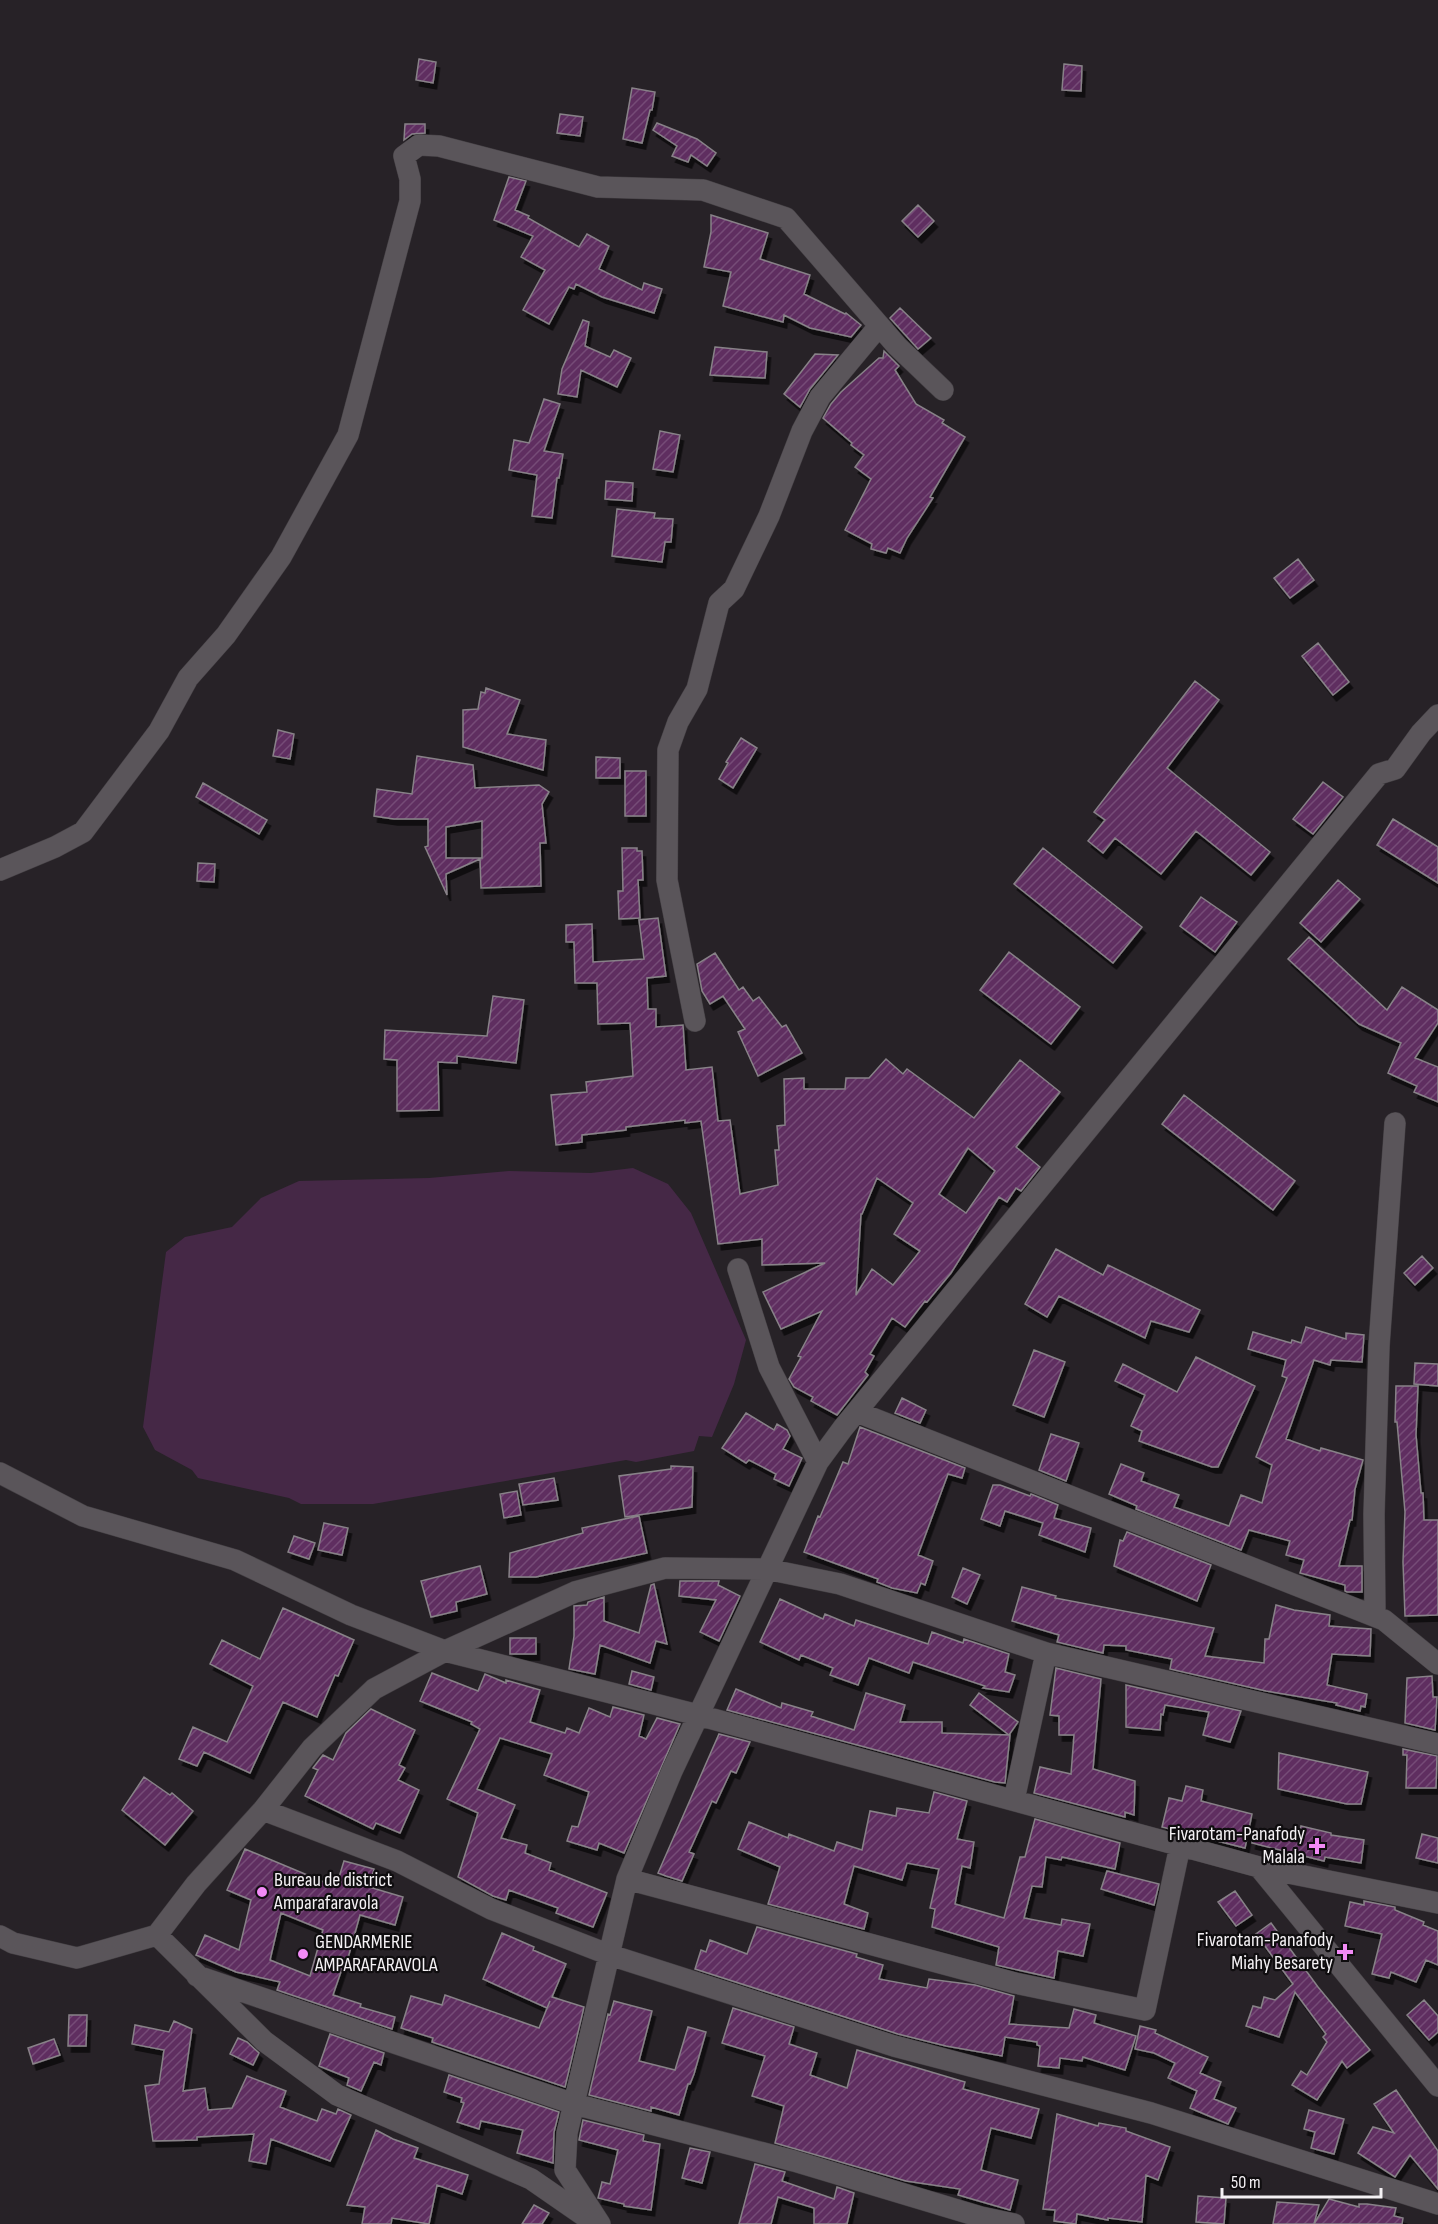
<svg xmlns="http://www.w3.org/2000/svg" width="1438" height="2224" font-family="'Sofia Sans Condensed',sans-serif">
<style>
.park{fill:#452846}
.building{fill:url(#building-hatch);stroke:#888288;stroke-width:1.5;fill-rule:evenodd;filter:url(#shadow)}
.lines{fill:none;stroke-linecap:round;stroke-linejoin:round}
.street-casing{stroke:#423e42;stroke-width:22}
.street{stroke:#5a555a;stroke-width:21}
.poi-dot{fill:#f18af5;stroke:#0f0d0f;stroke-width:2}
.labels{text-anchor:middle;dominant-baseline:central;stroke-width:4.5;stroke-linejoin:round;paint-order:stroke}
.poi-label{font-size:20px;fill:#f4f1f4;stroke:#0f0d0f;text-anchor:end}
</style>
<defs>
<pattern id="building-hatch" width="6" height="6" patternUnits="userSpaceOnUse" patternTransform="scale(1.5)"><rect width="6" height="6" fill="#5e2d60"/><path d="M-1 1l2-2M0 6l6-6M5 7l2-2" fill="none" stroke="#764c77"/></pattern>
<filter id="shadow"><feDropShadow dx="3.5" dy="6" stdDeviation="0" flood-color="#0009"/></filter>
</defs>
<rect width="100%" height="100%" fill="#272227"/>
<path class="park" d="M633,1168L668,1184L691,1213L746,1340L734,1384L712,1437L699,1436L694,1451L636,1462L626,1460L373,1504H301L289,1498L198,1478L192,1470L155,1450L143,1427L166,1252L185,1237L232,1227L261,1198L299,1181L429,1178L509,1171L591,1173Z"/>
<path class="building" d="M419,59L436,62L433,83L416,80Z
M1064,64L1082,66L1081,91L1062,90Z
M632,88L655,92L652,110H650L642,143L623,139Z
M560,114L583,117L580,136L557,133Z
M657,123L697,139L716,153L707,166L691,155L688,162L672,156L677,146L653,130Z
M405,124H425V133L412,134L404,140Z
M509,177L526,181L515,210L529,216L528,218L579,247L587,234L609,246L599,269L642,290L644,283L662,289L654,313L602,297L576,284L574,289L569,287L549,324L523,310L545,270L521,257L533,236L494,220Z
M918,205L934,221L918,237L902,221Z
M711,215L768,233L760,259L810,275L804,294L845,314L846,313L861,325L851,337L810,328L784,315L783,322L723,306L731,272L704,267L711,232Z
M900,308L931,338L918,349L890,318Z
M583,320L589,322L585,346L610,357L614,350L631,358L617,387L581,370L577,397L558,394L562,369Z
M715,347L767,352L765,378L710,375Z
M884,351L899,366L895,370L916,404L944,420L942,423L965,437L930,497L933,498L907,538L900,553L888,548L886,553L871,549L872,544L845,530L871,479L855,467L864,455L851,445L852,443L823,418L831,404L841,392L879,358H883Z
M815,354L838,355L810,389L800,407L784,394Z
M544,399L560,404L544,451L563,454L559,478H557L552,518L532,516L537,475L509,470L514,440L529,443Z
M660,431L680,435L673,472L653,469Z
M606,481L633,483L632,501L605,499Z
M617,509L655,513L654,518L673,519L671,542H665L662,562L612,556Z
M1298,559L1314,580L1290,598L1274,578Z
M1318,643L1349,682L1333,695L1302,656Z
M1195,681L1219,700L1167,768L1270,852L1251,875L1196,831L1161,874L1115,838L1103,853L1088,841L1105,820L1094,812Z
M486,688L520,700L507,734L546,740L543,770L463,747V710L478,709L481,692L485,693Z
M278,730L294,734L290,759L273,756Z
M741,738L757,748L733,788L719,779L728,763L726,762Z
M417,756L473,765L475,788L539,785L549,792L542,804L546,843H540L541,886L481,888L480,859L446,874L447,895L425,847L428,846V819H394L374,816L377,789L412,794ZM482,821V858H446V827Z
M596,757L620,758V778H596Z
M625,771H646V816H625Z
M1323,782L1343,797L1313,834L1293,819Z
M203,783L267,820L259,834L196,797Z
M1393,819L1438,847V883L1377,845Z
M622,848H637V851H642L643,880H638L640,918L619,919L618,891H623Z
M1043,848L1142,927L1113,963L1014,884Z
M198,863L215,864L214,882L197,881Z
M1338,880L1360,899L1321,942L1300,923Z
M1201,897L1237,922L1215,952L1180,926Z
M658,918L666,976L647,978L648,1009H656V1027L683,1025L686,1070L712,1067L718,1121L730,1120L740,1194L778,1185L775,1150H779L777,1126L785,1125L784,1079L804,1078V1089H845L846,1078H869L886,1059L903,1074L907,1069L974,1118L1020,1060L1060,1092L1016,1147L1040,1167L1021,1191L1016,1188L1007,1202L999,1197L951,1273L927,1302L925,1301L905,1327L892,1318L870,1354L874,1356L865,1372L868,1375L837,1415L811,1401L813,1397L794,1387L789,1379L801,1357L798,1356L822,1311L781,1329L763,1292L825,1263L762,1265V1239L718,1244L701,1121L685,1123V1120L626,1127V1130L582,1135V1142L556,1145L551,1095L587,1092L586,1082L633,1076L630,1023L598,1024L597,983H575L574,942H566V925L592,924L593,962L644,959L639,920ZM968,1148L995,1171L966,1213L939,1194ZM877,1178L913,1203L894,1234L920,1251L893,1285L872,1269L856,1295L861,1214H862Z
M1309,937L1387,1010L1402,987L1438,1010V1023L1415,1058L1438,1067V1102L1414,1092L1417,1086L1388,1073L1401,1043L1359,1024L1288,959Z
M1009,952L1080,1007L1051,1044L980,990Z
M715,953L739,990L743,987L753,1001L759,997L782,1027L786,1025L802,1053L758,1076L738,1032L745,1029L723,996L710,1004L702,991L697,964Z
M493,996L524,1000L516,1063L457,1056V1063L438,1062L439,1110L397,1111V1060L384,1059L385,1030L487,1036Z
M1184,1095L1295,1181L1273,1210L1162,1124Z
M1056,1249L1103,1275L1108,1265L1200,1310L1189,1332L1151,1321L1145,1338L1059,1296L1047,1317L1025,1304Z
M1422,1256L1433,1268L1415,1285L1404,1273Z
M1306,1327L1346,1339V1333L1364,1335L1362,1362L1331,1360L1330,1365L1314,1360L1286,1439L1320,1451L1321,1448L1363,1460L1355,1489L1352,1520H1350L1339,1566H1362V1592H1347L1345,1591V1585L1300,1573L1304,1560L1286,1555L1290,1541L1249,1530L1241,1550L1136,1509L1137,1506L1109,1494L1121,1464L1144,1473L1141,1481L1179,1495L1174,1507L1229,1526L1241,1495L1262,1503L1272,1465L1256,1457L1287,1378L1282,1376L1286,1360L1248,1349L1253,1332L1291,1343L1292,1340L1301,1343Z
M1034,1350L1065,1362L1044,1417L1013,1405Z
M1196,1357L1255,1386L1218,1467H1212L1139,1441L1142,1431L1131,1426L1145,1395L1115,1381L1123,1364L1177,1392Z
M1415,1363L1438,1364V1386L1414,1384Z
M1396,1386H1418L1416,1435L1421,1493H1423L1424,1520H1438V1615L1405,1616L1403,1562L1405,1512L1397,1422H1395Z
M902,1398L926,1410L920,1423L895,1413Z
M746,1413L774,1430L777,1424L787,1430L790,1436L783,1449L802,1458L789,1486L774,1479L776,1474L749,1460L746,1463L722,1448Z
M860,1427L965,1468L962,1478L948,1474L918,1555L933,1561L925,1585L921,1583L917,1593L892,1588L877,1582L878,1579L804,1552L818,1516L820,1517L843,1462L848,1464Z
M1051,1434L1079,1443L1066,1481L1039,1470Z
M671,1466L693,1467L692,1507L625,1517L619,1476L671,1469Z
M554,1478L558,1500L523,1505L519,1484Z
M993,1485H1000L1030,1496L1031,1494L1058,1505L1054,1518L1091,1528L1085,1552L1039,1535L1043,1523L1005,1511L1000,1526L981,1519Z
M517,1491L521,1515L504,1518L500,1494Z
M639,1516L647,1553L536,1577H509L510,1553L583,1533L582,1528Z
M324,1523L348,1528L342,1555L318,1550Z
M1127,1532L1211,1565L1197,1601L1114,1566L1120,1540L1123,1541Z
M294,1536L315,1543L309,1559L288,1552Z
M480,1566L487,1594L456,1602L457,1611L431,1617L421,1581Z
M963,1568L980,1575L967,1604L952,1597Z
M680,1581H719L718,1585L740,1596L719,1641L700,1632L716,1600L679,1596Z
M654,1584L667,1644L656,1641L650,1663L600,1645L595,1674L569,1669L574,1636V1606L587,1605L588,1602L604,1597V1621L639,1633L651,1585Z
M1022,1587L1056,1596L1055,1598L1214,1628L1205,1656L1264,1663L1265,1639H1269L1276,1605L1294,1610L1330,1615L1329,1626L1371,1629L1370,1656L1332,1654L1327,1685L1367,1694L1365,1707L1361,1706L1360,1711L1336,1705L1337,1703L1266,1691L1170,1669L1172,1659L1126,1650V1646L1104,1645L1103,1653L1057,1642L1059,1635L1012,1621Z
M780,1599L823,1619L825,1614L854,1626L856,1620L928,1644L932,1632L963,1643L964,1639L1009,1654L1005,1672L1015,1675L1009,1692L983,1688L985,1686L913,1662L909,1673L869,1658L858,1685L830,1675L833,1668L801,1655L799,1660L760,1642Z
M283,1608L354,1640L338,1676L335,1675L317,1717L283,1702L250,1773L204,1752L197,1766L179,1759L193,1727L227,1742L253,1686L210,1664L222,1640L260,1659Z
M510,1638H536V1654H510Z
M1056,1668L1101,1679L1093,1769L1135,1781L1134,1815L1125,1812V1817L1034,1793L1040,1767L1071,1774L1074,1735H1059V1716L1050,1715Z
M632,1671L654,1677L651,1690L629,1684Z
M432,1673L478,1691L485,1674L506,1683V1680L540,1690L530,1722L565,1733L567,1728L579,1733L589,1708L610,1717L613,1707L644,1715L639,1736L646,1739L657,1718L680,1724L624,1853L599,1843L597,1850L567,1841L572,1826L578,1827L589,1792L544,1775L552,1754L500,1738L477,1789L515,1805L501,1838L527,1845L525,1853L551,1863L549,1870L607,1893L593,1927L556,1913L558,1908L509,1890L506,1900L493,1896L458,1877L478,1813L447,1799L480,1729L471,1724L472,1722L420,1701Z
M1432,1676L1433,1697H1437L1435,1730L1405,1723L1407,1678Z
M1126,1685L1241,1711L1230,1742L1203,1735L1209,1712L1165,1705L1163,1715L1161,1714L1160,1730L1126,1727Z
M736,1689L781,1708L782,1703L813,1712L811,1716L854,1730L866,1693L905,1705L900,1722H942V1733L1010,1735L1005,1783L995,1782L727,1710Z
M979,1693L1018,1722L1009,1735L970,1705Z
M371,1709L415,1730L399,1765L405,1768L398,1780L419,1790L400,1833L376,1823L373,1829L305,1796L318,1770L313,1768L323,1755L333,1760L346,1733Z
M719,1734L750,1742L736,1773L731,1771L716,1803L712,1801L689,1852L694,1854L682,1881L666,1876L658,1873Z
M1403,1749L1437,1756L1436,1788H1406L1407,1755H1403Z
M1279,1753L1368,1772L1361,1804H1347L1278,1789Z
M144,1777L170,1795L172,1793L193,1811L165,1845L122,1810Z
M1186,1786L1203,1790L1201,1801L1252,1814L1245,1848L1162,1827L1169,1798L1182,1801Z
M934,1792L967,1801L957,1839L974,1842L970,1868L962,1866L955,1904L1004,1918L1020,1857H1025L1035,1819L1120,1843L1115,1869L1062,1857L1061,1860L1046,1857L1042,1887L1032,1886L1024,1918L1061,1925L1062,1919L1090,1924L1083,1956L1058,1951L1054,1978L996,1965L999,1947L932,1927L935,1909L930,1908L939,1869L907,1863L902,1880L854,1866L844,1904L868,1913L864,1929L768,1904L780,1867L738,1849L749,1822L788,1838L789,1834L834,1851L837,1842L862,1850L870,1811L896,1816L897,1808L929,1813Z
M1301,1826L1331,1833V1835L1364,1840L1361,1863L1325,1857L1324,1861L1252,1843L1253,1837H1299Z
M1422,1834L1438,1838V1863L1416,1858Z
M245,1849L336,1887L344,1861L374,1869L369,1887L403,1897L395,1925L360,1915L348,1958L346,1957L333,1995L361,2004L360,2007L395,2017L392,2029L277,1990L280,1982L236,1972L196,1955L205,1935L239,1950L251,1900L227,1890ZM281,1913L323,1930L310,1976L270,1960Z
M1107,1871L1159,1884L1154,1905L1101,1889Z
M1235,1891L1252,1915L1236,1926L1218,1902Z
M1364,1901L1395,1907V1910L1424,1922L1423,1925L1438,1931V1965L1426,1960L1416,1982L1391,1972L1389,1978L1372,1974L1382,1934L1345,1926L1350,1902L1364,1905Z
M1271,1923L1318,1987L1370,2050L1347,2068L1342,2061L1317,2100L1292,2085L1301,2071L1307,2075L1327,2042L1323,2037L1326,2034L1295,1992L1279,2037L1246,2026L1253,2006L1261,2008L1264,1997L1275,2000L1293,1984L1256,1934Z
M757,1927L857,1954L856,1957L883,1965L879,1979L927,1988L929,1979L975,1985L1014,1996L1009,2024L1069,2028L1074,2009L1096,2015L1094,2023L1136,2036L1125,2070L1083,2057L1082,2061L1060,2058L1059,2068L1038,2066L1040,2046L1037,2045V2042L1005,2037L1002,2056L946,2046L898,2034L695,1969L701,1950L706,1952L710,1940L747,1954Z
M502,1933L534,1947L533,1950L566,1964L552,1997L584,2007L565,2087L432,2042L433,2038L401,2028L411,1996L442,2005L445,1995L539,2028L550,2001L547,2008L483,1979Z
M1424,2000L1438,2016V2032L1429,2040L1407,2015Z
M614,2001L652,2011L639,2061L675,2070L688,2027L706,2032L694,2074L690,2084H688L679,2115L651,2107V2111L589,2095L608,2014L610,2015Z
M733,2008L794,2027L789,2044L817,2053L810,2075L847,2088L857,2050L965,2082L963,2089L1039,2109L1031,2138L991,2128L981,2170L1018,2180L1010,2210L958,2195L960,2189L906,2181L775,2143L784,2106L752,2096L765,2056L722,2043Z
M69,2015H87L86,2046H68Z
M174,2021L192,2029L183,2091L205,2088L208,2110L232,2108L247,2076L286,2091L280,2107L317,2121L322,2109L336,2114L338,2109L351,2115L330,2161L271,2139L266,2164L249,2161L254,2134L197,2137V2140L153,2141L145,2086L159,2084L164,2050L132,2044L135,2025L169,2032Z
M1140,2026L1156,2030L1155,2033L1208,2057L1200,2073L1221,2082L1214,2099L1236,2108L1228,2124L1190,2108L1197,2091L1168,2078L1175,2063L1154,2053L1135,2049Z
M330,2034L384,2053L381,2065L374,2062L361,2091L347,2085L349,2078L319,2066Z
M238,2038L247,2042L259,2053L253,2065L230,2054Z
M54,2039L60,2055L33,2064L28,2048Z
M449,2075L559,2112L554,2132L553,2163L517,2153L523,2130L481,2121L479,2129L457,2122L464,2103L461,2102L462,2098L444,2092Z
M1396,2090L1438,2151V2189L1410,2155L1395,2177L1358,2153L1373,2127L1394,2133L1374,2104Z
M1309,2110L1344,2119L1334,2154L1311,2148L1315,2132L1304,2129Z
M1057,2114L1098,2126L1099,2123L1126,2128V2131L1170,2147L1158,2180L1146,2175L1142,2222L1108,2218V2220L1077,2214L1076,2224L1054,2221L1055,2210L1043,2209Z
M583,2120L644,2135L643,2141L660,2144L651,2210L624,2206V2204L598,2198L602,2182L610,2184L618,2150L579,2140Z
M376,2130L393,2139L418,2148L414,2158L468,2175L462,2194L437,2185L429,2224L392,2218L391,2224H362L365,2207L347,2205Z
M690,2148L710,2152L702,2183L682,2178Z
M755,2164L785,2172L782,2181L834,2199L837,2187L854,2193L847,2224H814V2208L778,2197L771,2224H739Z
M1198,2196L1226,2198L1224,2224L1196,2222Z
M1329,2199L1359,2207V2204H1367L1396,2208L1394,2216L1403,2218L1402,2224H1314Z
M1277,2202L1319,2205L1314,2224H1273Z
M534,2205L549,2213L542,2224H522Z"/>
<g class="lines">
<g class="street-casing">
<path id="street" d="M0,870L55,847L83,832L159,731L188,678L226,635L281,557L348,435L410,201V179L404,156L419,145L439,146L598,187L703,190L786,218L897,346L943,390
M695,1021L667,880L668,750L678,722L697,689L719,603L734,589L769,516L802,431L820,397L879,326
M738,1269L769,1367L818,1462
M857,1412L1384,1620L1438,1664
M0,1473L83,1516L235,1560L351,1615L445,1651L698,1715L1259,1867L1438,1903
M1375,1616L1374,1514L1379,1346L1395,1123
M1014,1800L1046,1653
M263,1810L397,1861L491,1909L610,1955L894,2046L1151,2113L1438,2204
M1259,1867L1438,2086
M627,1879L1015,1983L1145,2010L1180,1846
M157,1935L264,2041L337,2095L531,2179L593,2222
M0,1936L13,1943L77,1958L157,1935L196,1884L263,1810L312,1748L374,1689L445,1651L575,1592L665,1568L766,1569L840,1584L1046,1653L1438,1744
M197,1976L574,2104L794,2161L981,2217L1014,2224
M600,2224L565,2170L567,2133L627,1879L672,1771L818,1462L843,1428L1379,774L1395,769L1421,733L1438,715"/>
</g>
<use href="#street" class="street"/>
</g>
<g class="poi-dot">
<path d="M1314 1837h6v6h6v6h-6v6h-6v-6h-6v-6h6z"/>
<circle cx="262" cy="1892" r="6"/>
<path d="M1342 1943h6v6h6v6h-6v6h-6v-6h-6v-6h6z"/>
<circle cx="303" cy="1954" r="6"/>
</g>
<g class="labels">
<g class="poi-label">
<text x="1305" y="1834">Fivarotam-Panafody<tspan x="1305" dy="23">Malala</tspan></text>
<text x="274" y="1880" text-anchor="start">Bureau de district<tspan x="274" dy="23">Amparafaravola</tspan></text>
<text x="1333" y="1940">Fivarotam-Panafody<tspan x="1333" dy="23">Miahy Besarety</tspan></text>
<text x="315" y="1942" text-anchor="start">GENDARMERIE<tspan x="315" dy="23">AMPARAFARAVOLA</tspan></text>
</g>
</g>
<path d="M1222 2188v9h159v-9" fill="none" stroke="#f4f1f4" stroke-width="3"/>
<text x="1231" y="2188" font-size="18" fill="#f4f1f4" stroke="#0f0d0f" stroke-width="4.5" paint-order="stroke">50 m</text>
</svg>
